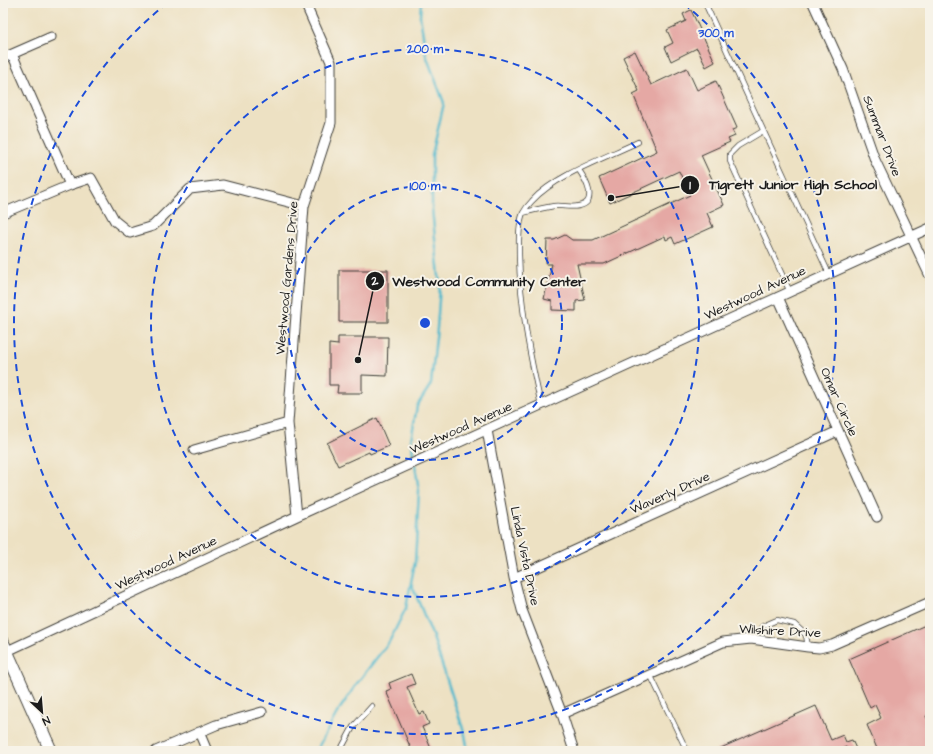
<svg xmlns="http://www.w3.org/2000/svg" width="933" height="754" font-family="'Architects Daughter',sans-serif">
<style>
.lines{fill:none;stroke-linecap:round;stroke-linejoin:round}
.stream{stroke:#50b9cd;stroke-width:2.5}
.building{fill:#e5a8a4}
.service-casing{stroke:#3b3a35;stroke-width:6}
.minor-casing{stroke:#3b3a35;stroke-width:11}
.tertiary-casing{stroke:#3b3a35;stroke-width:14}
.service{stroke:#fff;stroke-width:4.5}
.minor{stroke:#fff;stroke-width:9}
.tertiary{stroke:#fff;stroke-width:12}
.ring{fill:none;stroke:#1d4ed8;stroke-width:2;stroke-dasharray:7 5}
.labels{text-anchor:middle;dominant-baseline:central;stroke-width:4;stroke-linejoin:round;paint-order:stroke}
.street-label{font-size:13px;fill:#1c1c1c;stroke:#f7f3e8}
.centre{fill:#1d4ed8;stroke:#f7f3e8;stroke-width:2}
.ring-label{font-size:12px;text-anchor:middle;font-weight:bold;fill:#1d4ed8;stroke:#f7f3e8;stroke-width:4;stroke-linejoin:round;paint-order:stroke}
.leader{fill:none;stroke:#1c1c1c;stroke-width:1.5}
.callout-dot{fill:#1c1c1c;stroke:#f7f3e8;stroke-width:1.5}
.mark-label{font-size:12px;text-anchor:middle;font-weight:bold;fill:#fff}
.callout-label{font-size:14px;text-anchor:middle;font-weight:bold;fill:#1c1c1c;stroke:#f7f3e8;stroke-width:4;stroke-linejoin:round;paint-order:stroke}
</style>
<rect width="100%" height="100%" fill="#f7f3e8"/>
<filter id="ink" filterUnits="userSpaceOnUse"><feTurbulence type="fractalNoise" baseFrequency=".025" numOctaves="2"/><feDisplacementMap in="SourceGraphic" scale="8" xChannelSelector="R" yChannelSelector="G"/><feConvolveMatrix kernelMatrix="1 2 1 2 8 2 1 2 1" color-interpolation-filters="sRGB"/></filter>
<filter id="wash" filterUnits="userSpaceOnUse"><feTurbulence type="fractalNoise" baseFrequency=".012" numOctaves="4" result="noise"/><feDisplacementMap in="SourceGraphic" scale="16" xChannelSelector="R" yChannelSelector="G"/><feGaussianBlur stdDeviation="0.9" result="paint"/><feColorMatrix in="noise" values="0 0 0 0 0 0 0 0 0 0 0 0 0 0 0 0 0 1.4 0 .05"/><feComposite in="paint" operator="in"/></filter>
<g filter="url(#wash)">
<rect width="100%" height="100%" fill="#ede1c3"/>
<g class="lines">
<path class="stream" d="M414,460L411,440L417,406L431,384L437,328L440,286L432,209V155L444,103L426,55L420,16L421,3
M411,583L433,637L465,735L468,751
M316,751L337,713L358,682L389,642L406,608L415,562L419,491L415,465"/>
</g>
<g id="blocks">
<path class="building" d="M691,10L715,62L706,67L697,48L671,61L665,47L673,43L667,30L686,21L683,14Z
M635,51L651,85L687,68L697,90L716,81L737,128L732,130L735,136L728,139L730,142L701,155L724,205L707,213L713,227L675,244L672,237L666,240L665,236L604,264H577L585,300L576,301V311L552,310V301L544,299L552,264H546L547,240H554L565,235L572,240H593L690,195L679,171L610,203L599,178L657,151L633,94L639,91L623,57Z
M339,270H388V322H339Z
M338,337H388L387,376L362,375V393H337L338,385H329V344L338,345Z
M377,418L389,446L370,454L369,452L338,466L327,443Z
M930,623V714L926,716L930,725V751H878L867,725L881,718L875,705L870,708L849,659Z
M411,674L415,684L407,687L419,714L424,712L429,724L422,727L432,751H412L386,691L391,689L389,683Z
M816,706L831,740L843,735L846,742L852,740L857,751H848L846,747L837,751H714Z"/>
</g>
</g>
<g filter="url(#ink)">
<use href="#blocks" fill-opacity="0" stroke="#3b3a35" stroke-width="1"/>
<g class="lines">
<g class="service-casing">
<path id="service" d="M705,3L829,274
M763,131L738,146L730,154V161L790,292
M523,213C533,210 543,208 554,206C562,205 571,208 579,206C599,202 585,179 579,170
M541,405C530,356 520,306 519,255C519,242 518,225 523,213C525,209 529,204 532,201C555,175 607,157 638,142
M751,638L763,626L777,620L794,624L806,635L808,647
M650,674L687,751
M340,751L353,727L372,706"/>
</g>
<g class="minor-casing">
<path id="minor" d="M813,3L843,69L875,160L930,276
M12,54L70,185L91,178L115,221L130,233L153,226L190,189L223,185L304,206
M3,58L51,37
M3,213L70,185
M778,297L877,517
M487,430L514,578L522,610L562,714L574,751
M194,450L288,423
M297,516L288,423L304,206L331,123V62L305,3
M514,578L838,431
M3,653L297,516L930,228
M562,714L723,642L751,639L808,647L819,648L832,645L930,602
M199,732L207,751
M156,751L216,725L262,712"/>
</g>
<g class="tertiary-casing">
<path id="tertiary" d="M3,643L51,751"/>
</g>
<use href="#service" class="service"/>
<use href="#minor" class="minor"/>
<use href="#tertiary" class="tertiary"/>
</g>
</g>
<g class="ring">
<circle cx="425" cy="323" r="137"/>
<circle cx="425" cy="323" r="274"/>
<path d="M684 4A411 411 0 1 1 166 4"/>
</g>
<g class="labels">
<g class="street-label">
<text transform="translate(882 136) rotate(69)">Summar Drive</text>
<text transform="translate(287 278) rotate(-85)">Westwood Gardens Drive</text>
<text transform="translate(755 293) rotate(-25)">Westwood Avenue</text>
<text transform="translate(839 402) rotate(66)">Omar Circle</text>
<text transform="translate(461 428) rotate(-24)">Westwood Avenue</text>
<text transform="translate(670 493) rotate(-24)">Waverly Drive</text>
<text transform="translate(525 556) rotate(78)">Linda Vista Drive</text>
<text transform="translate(166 563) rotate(-25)">Westwood Avenue</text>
<text transform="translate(780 631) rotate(3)">Wilshire Drive</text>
</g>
</g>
<circle cx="425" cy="323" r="6" class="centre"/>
<g class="ring-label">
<text x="716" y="37">300 m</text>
<text x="425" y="53">200 m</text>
<text x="425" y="190">100 m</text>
</g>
<path class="leader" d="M611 198L690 185M358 360L375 281"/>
<g class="callout-dot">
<circle cx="611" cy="198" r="4"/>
<circle cx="358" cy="360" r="4"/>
<circle cx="690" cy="185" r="10"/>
<circle cx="375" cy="281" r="10"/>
</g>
<g class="mark-label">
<text x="690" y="189">1</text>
<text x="375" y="285">2</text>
</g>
<g class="callout-label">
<text x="793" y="189">Tigrett Junior High School</text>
<text x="489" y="286">Westwood Community Center</text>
</g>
<rect width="933" height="754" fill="none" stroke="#f7f3e8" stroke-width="16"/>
<g transform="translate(42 712) rotate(154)" stroke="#f7f3e8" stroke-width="3" paint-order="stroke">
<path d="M0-3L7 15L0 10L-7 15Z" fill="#1c1c1c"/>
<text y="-6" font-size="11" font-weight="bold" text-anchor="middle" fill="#1c1c1c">N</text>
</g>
</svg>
